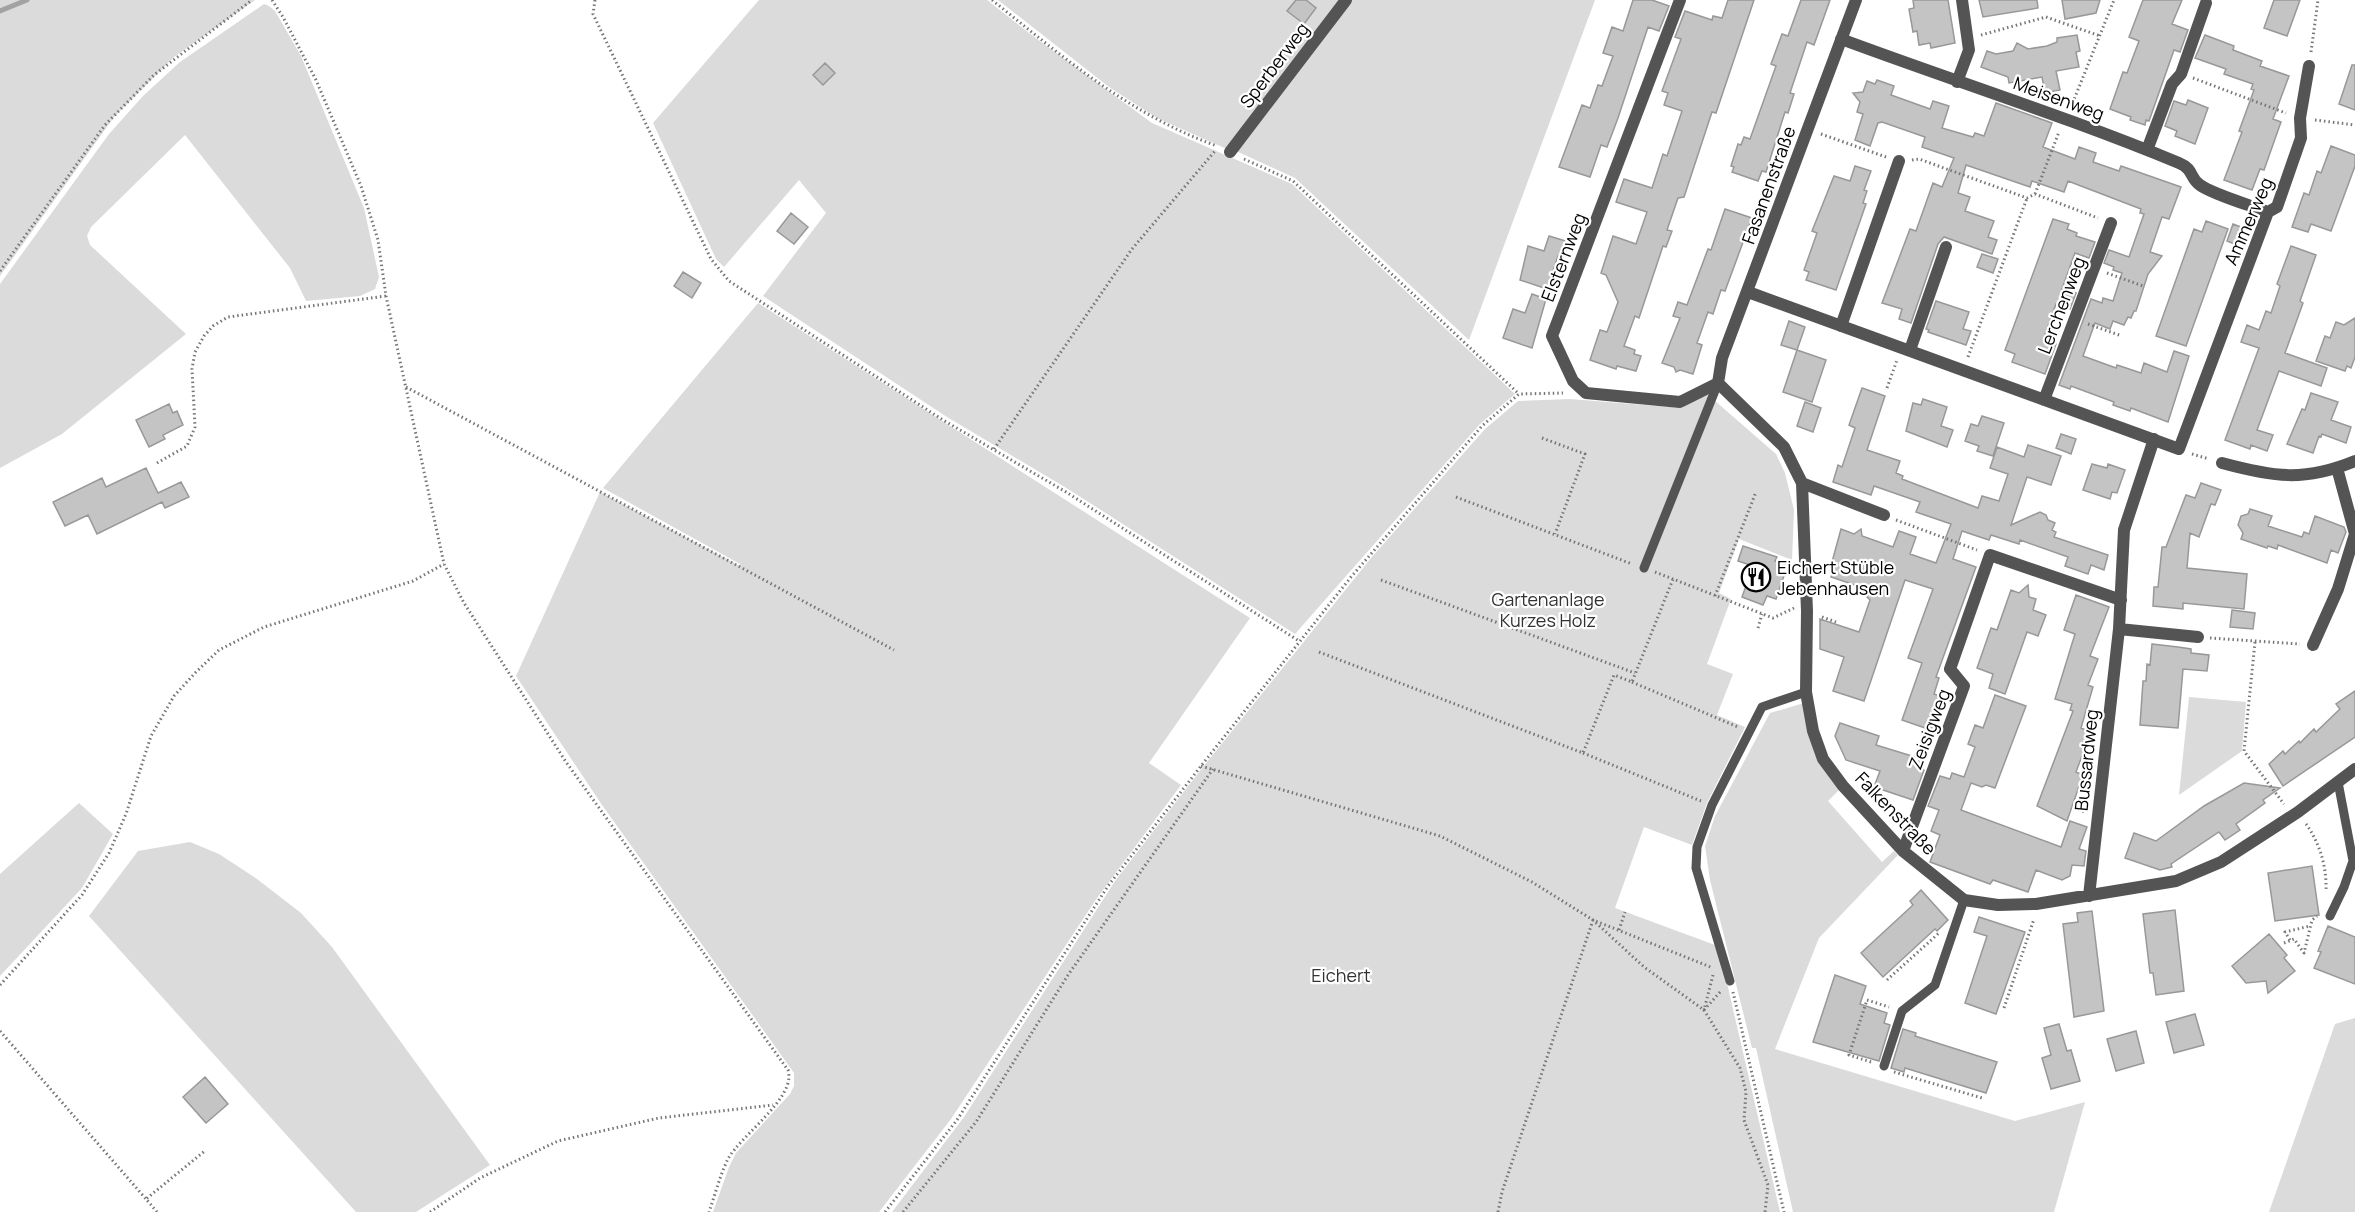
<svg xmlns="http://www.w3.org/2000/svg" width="2355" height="1212" font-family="Manrope,sans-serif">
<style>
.green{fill:#dbdbdb}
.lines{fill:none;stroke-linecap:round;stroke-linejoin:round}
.stream{stroke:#a2a2a2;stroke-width:5}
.building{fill:#c4c4c4;stroke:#989898;stroke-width:1.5}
.path{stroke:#767676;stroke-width:3;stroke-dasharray:1.5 3;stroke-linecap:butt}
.service{stroke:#545454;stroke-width:9}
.minor{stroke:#545454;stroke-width:12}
.labels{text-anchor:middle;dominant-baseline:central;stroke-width:4.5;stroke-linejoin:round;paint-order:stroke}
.street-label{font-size:18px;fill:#000;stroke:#fff}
.poi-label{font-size:18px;fill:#000;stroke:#fff;text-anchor:start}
.park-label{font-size:18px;fill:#323232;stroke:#fff}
</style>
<rect width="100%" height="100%" fill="#fff"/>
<path class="green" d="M0,0H255L174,57L114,117L0,276Z
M759,0H987L1029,33L1152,123L1292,184L1515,394L1480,424L1295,634L1068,489L947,417L763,296L826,213L799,180L724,267L716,259L653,123Z
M998,0H1345L1229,150L1157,118L1109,87Z
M1349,0H1595L1469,340L1295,178L1236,151Z
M264,4L269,6L275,11L301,56L364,208L379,277L375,289L360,296L306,301L290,268L185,135L91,227L87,236L90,245L186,334L62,434L0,468V284L109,134L143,96L180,62Z
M758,303L1250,618L1149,763L1181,785L1097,898L951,1119L879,1212H713L729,1167L736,1153L790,1094L794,1086V1073L602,805L516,676L600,492L740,566V564L603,488Z
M1706,393L1776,454L1785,473L1794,510L1792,560L1739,539L1719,593L1731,599L1707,664L1733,674L1717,715L1745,727L1707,803L1692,845L1644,827L1615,908L1715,945L1727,983L1780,1212H892L964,1117L1115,881L1199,772L1371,558L1485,429L1518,401L1570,399L1682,408Z
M2189,697L2246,702L2242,751L2179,795Z
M1804,703L1840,789L1828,801L1882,862L1894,851L1898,855L1819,938L1775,1049L2015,1121L2085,1102L2054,1212H1793L1756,1048H1752L1710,880L1705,846L1715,816L1770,713Z
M79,803L113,834L82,888L0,976V874Z
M190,842L219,854L257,879L301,913L332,947L490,1165L416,1212H356L89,916L138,851Z
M2355,1018V1212H2269L2335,1024Z"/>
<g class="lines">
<path class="stream" d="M0,11L27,0"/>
</g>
<path class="building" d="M1296,0H1306L1316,8L1304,24L1287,11Z
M1633,0H1652L1669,6L1659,31L1648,27L1618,118L1607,147L1601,145L1590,177L1559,167L1582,105L1590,108L1598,85L1602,86L1613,56L1603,53L1612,27L1623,31Z
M1728,0H1754L1716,113L1712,112L1684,197L1678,198L1667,230L1672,231L1666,247L1663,246L1639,318L1635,316L1624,346L1635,350L1634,354L1641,356L1636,371L1617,366L1616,369L1590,360L1600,330L1607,332L1618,302L1606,275L1601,273L1613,236L1636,244L1647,212L1616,202L1624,179L1652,188L1663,154L1667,156L1682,111L1664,105L1668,93L1662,91L1681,39L1675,37L1685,11L1712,20L1713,16L1722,18Z
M1801,0H1830L1814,45L1807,42L1790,93L1794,94L1788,113L1785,112L1766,172L1762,171L1758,181L1732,172L1734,167L1731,166L1738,144L1741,145L1744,137L1750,139L1776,66L1771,64L1782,34L1788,36Z
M1913,0H1948L1955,43L1931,48L1930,43L1919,45L1917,31L1913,32L1909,9L1914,8Z
M1979,0H2037L2038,8L1983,17Z
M2062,0H2100L2096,13L2065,19Z
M2143,0H2182L2172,24L2188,30L2180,52L2174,50L2149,121L2146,120L2145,125L2130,120L2131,117L2110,109L2123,72L2127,73L2139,41L2129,37Z
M2274,0H2300L2287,36L2264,28Z
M2077,35L2080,51L2076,52L2079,67L2056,71L2060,90L2045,93L2042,77L2009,83L2008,77L1981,67L1987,51L1996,54L2013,51L2017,43L2028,49L2047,46L2057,42V38Z
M2205,35L2234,46L2233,50L2262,61L2260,66L2289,76L2273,119L2281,122L2264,170L2260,169L2252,190L2224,180L2242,132L2239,131L2254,90L2251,89L2253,84L2224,74L2226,69L2195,58Z
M825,63L835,73L823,85L813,75Z
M2352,65H2355V110L2339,104Z
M1877,80L1894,86L1891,95L1930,109L1933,101L1949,106L1942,128L1973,137L1975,133L1984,136L1996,103L2052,123L2043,147L2075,159L2079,147L2096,153L2093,162L2119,171L2121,166L2181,187L2169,219L2162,217L2150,252L2162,256L2148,274L2136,311H2134L2131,318L2128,317L2124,325L2113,321L2110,329L2095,323L2083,356L2116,368L2117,365L2141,373L2144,363L2167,372L2174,351L2189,356L2168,422L2131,408L2130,411L2113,405L2114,402L2071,386L2070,389L2059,385L2091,299L2102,303L2103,298L2113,301L2122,273L2113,270L2114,267L2104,263L2109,250L2129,257L2144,214L2140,213L2141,209L2068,181L2064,192L2032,181L2030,187L1966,165L1958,193L1970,197L1965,211L1994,221L1988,237L1997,240L1992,254L1944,237L1938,244L1911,323L1899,319L1902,309L1882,303L1910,229L1916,231L1933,183L1942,187L1954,158L1922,147L1925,137L1882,122L1878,123L1870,146L1855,140L1863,114L1857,112L1860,102L1853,93L1863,92L1867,81L1875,84Z
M2188,100L2208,108L2195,144L2175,136L2177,131L2165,126L2174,101L2186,105Z
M2331,146L2355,155V166L2331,231L2311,224L2308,232L2292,227L2304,193L2309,195L2317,171L2321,173Z
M1855,166L1871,171L1864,190L1867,191L1863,203L1866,204L1836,290L1806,280L1809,272L1804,270L1817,233L1812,231L1834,176L1850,181Z
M1725,209L1752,218L1725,291L1721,290L1713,314L1708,312L1697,343L1702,345L1693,374L1680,370L1676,372L1674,367L1662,363L1680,318L1673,316L1678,302L1687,305L1708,249L1711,250Z
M791,213L808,227L794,244L777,231Z
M2053,219L2069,224L2067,229L2077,233L2076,236L2095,242L2089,258L2075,253L2062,289L2076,293L2070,309L2056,304L2043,340L2056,344L2045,374L2012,362L2015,354L2005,350Z
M2206,221L2228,229L2186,346L2156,336L2194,229L2202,232Z
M2233,224L2246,229L2240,246L2227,241Z
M1549,236L1569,242L1563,258L1558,256L1547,289L1520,280L1528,246L1544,251Z
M2291,246L2316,255L2300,301L2303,303L2285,353L2327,368L2321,386L2279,371L2257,430L2273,435L2267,451L2251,445L2250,449L2225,440L2259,348L2241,342L2247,325L2259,330L2266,311L2271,313L2280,286L2277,284Z
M1982,254L1998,259L1993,273L1977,267Z
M683,272L701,283L692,298L674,286Z
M1532,294L1546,299L1532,348L1503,338L1513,309L1525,313Z
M1936,301L1969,312L1963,329L1971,331L1966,345L1928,332L1929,330L1926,329Z
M2355,318V357L2351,368L2347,366L2345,371L2316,361L2325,336L2330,338L2336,322L2344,325Z
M1789,321L1805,327L1797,350L1781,345Z
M1797,350L1826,360L1812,402L1783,392Z
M1862,388L1885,396L1867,450L1900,461L1896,473L1903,476L1902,479L1978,508L1982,496L1999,501L2008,474L1990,468L1997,447L2024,457L2028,445L2061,456L2051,485L2027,477L2011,525L2040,512L2046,515L2048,520L2055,523L2052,530L2056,532L2054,537L2108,555L2104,570L2091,565L2088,574L2065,566L2068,557L2020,540L2019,544L1991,535L1989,540L1962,531L1953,559L1976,567L1936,677L1939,678L1934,694L1943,697L1931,730L1902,720L1922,663L1908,658L1933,589L1905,580L1864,701L1833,691L1844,657L1820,649V619L1859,632L1870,600L1867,597L1870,590L1831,577L1836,563L1832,562L1841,529L1854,534L1861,529L1862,536L1893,547L1899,531L1916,537L1910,554L1936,563L1951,524L1916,512L1920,502L1874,486L1871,495L1833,482L1838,465L1842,467L1855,428L1849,425Z
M2311,393L2338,402L2331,420L2351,427L2346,443L2322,434L2321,437L2319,436L2313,453L2287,444L2302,409L2305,410Z
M1923,399L1947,407L1941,426L1953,430L1947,447L1906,431L1913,403L1921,405Z
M1805,402L1821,408L1813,432L1797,426Z
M169,404L173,413L177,411L183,425L163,435L165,439L149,447L136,420Z
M1982,416L2004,423L1993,456L1977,451L1979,446L1965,441L1971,424L1978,426Z
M2061,434L2076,439L2071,454L2056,448Z
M2092,464L2107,468L2108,464L2125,470L2117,493L2112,492L2110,499L2083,490Z
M146,468L158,493L181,482L189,497L165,508L162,502L97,534L88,515L65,526L53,502L102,478L106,487Z
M2201,483L2221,490L2215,505L2211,504L2199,537L2190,533L2187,568L2247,574L2244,609L2183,603V609L2153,606L2154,587H2158L2162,547H2166L2186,495L2195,498Z
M2250,509L2272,516L2268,526L2302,537L2304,532L2309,534L2315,516L2344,527L2346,532L2338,553L2331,550L2327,563L2278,545L2277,549L2268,546L2267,548L2241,539L2243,533L2238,525L2241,516L2248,514Z
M1743,546L1777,557L1775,561L1785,565L1783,572L1785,573L1776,599L1767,596L1763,605L1742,597L1753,566L1738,561Z
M2028,585L2029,597L2036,599L2033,610L2046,615L2038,636L2027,632L2005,694L1989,688L1993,674L1977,668L1991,628L1997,630L2011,590L2019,593Z
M2076,595L2109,607L2090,656L2098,659L2088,685L2093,687L2081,728L2091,732L2076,772L2083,775L2067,821L2037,806L2073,711L2070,710L2072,704L2055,699L2075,634L2064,630Z
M2232,610L2255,613L2253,629L2230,627Z
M2152,644L2178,647L2191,649V653L2209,655L2207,671L2183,669L2178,728L2140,725L2143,681H2146L2147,664L2150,665Z
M2355,691V737L2283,786L2269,764L2283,751L2285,754L2299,741L2300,743L2314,729L2316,732L2340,709L2336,704Z
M1995,695L2026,706L1995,788L1986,785L1982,787L1971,783L1961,810L2061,847L2070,821L2087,827L2079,849L2086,851L2084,866L2072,865L2070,876L2062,880L2036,870L2028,892L1993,880L1990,884L1930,862L1940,835L1931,831L1939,810L1928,806L1940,776L1950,779L1952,773L1964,777L1975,747L1968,744L1975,725L1983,728Z
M1840,723L1879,736L1876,745L1925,760L1922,769L1924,770L1913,800L1874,787L1880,771L1846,760L1835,736Z
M2244,783L2280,788L2263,800L2265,803L2236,824L2240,830L2225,840L2219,832L2171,864L2172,867L2160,870L2125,858L2134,833L2156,841L2204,806Z
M2312,866L2319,915L2275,921L2268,873Z
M1921,890L1948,920L1937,931L1935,929L1883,977L1861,953L1913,905L1910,901Z
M2175,910L2184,991L2156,995L2153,973H2150L2143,914Z
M2092,911L2104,1011L2074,1017L2063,924L2078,922L2077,913Z
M1979,917L2025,932L1996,1014L1965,1003L1987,936L1974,932Z
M2328,926L2355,937V984L2314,968L2321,952L2318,951Z
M2269,934L2287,955L2284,958L2295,971L2268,993L2266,981L2246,983L2232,966Z
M1835,975L1866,986L1860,1004L1887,1013L1884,1023L1890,1025L1879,1061L1813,1042Z
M2195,1014L2204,1045L2174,1053L2166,1022Z
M2059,1024L2067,1051L2071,1050L2080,1081L2051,1089L2042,1058L2051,1055L2044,1028Z
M1903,1029L1916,1033L1915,1036L1997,1062L1986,1093L1905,1068L1904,1072L1891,1068Z
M2136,1031L2144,1063L2116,1071L2107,1039Z
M205,1077L228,1104L206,1123L183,1097Z"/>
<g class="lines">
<path class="path" d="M272,0L283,17L316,80L361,186L378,240L386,296L444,564L464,603L566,762L788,1070C797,1097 741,1135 728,1159C720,1175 715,1195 709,1212
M595,0L593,14L711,259L729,281L943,420L1066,492L1299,641
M992,0C1063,57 1130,115 1217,146
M1981,35L2046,17L2100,36
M2311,52L2318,0
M2193,78L2286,113
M2071,107L2114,0
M2315,120L2355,125
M1821,134L1886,157
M1244,159L1293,181L1519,394
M1912,160L1919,159L2027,198L2035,194L2098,218
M2035,194L2059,132
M0,271L105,125L154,75L252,0
M2107,273L2143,286
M2088,324L2122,336
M1968,357L2027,198
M406,387L894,650
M1887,388L1897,360
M1542,438L1585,454L1555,534
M994,449L1132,249L1215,151
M2192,454L2209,459
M157,463L187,446L195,427L192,369L195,352L204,336L213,326L228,317L386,296
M1456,497L1632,564
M1896,520L1977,550
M1655,572L1773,618L1794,608
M1381,580L1635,673
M1715,596L1756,492
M1822,617L1836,622
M1758,628L1762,614
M2210,638L2300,644
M2255,642L2244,751L2284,804
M1319,652L1583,753L1614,675L1632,682L1673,579
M1632,682L1738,727
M1583,753L1701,801
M1201,766L1440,836L1532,882L1593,920L1644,967L1704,1010L1721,991
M2078,798L2085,800
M2074,808L2085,812
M2306,824C2320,843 2327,868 2326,891
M1619,930L1625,912
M2290,940L2285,932L2310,926
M2284,943L2294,939L2304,953L2312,920L2317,916
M1713,975L1704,1010L1740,1068L1746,1092L1744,1120L1768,1185L1765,1212
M1887,980L1939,933
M0,985L82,895L109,853L126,814L151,736L174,696L196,672L219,650L264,627L413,581L444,564
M1733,992L1784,1212
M2004,1008L2034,919
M0,1031L146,1199
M1871,1062L1849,1055L1867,1000L1889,1007
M1894,1072L1982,1098
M157,1212L146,1199L206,1150
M430,1212L480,1178L558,1141L659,1118L773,1105
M885,1212L957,1120L1108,886L1201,766L1351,577L1482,426L1519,394L1563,393
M903,1212L976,1122L1068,975L1213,769
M1498,1212L1502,1192L1593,920L1713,968"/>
<path class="service" d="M1644,568L1718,383
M2330,916L2344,887L2353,861L2338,782
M1730,981L1696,868L1697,847L1712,805L1762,707L1806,692
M1884,1066L1902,1011L1935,985L1964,900"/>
<path class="minor" d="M1680,0L1552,336L1573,381L1586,393L1680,402L1718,383
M1841,39C1954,81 2068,117 2179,163C2194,169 2190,179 2200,185C2214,195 2250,205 2268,212
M1957,82L1969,50L1962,0
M2147,150L2172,84L2181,74L2206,3
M1230,152L1346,0
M1748,292L2179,449L2268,212L2277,207L2301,138L2300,118L2309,66
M1841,326L1899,161
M1910,350L1946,247
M1718,383L1784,447L1802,483L1807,611L1806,692L1813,731L1823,759L1843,786L1903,851L1964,900L1998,905L2036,904L2176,881L2221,862L2298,812L2355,769
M1718,383L1722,358L1856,0
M2044,400L2111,223
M2222,463C2274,477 2304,482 2355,461
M1802,483L1884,515
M2119,629L2198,637
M2313,645L2338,589L2355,534L2337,468
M1903,851L1964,686L1950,669L1990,555L2121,600
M2089,896L2119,629L2124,530L2154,439"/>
</g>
<defs>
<g id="restaurant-ring" transform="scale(1.5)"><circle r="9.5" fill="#fff" stroke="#000" stroke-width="1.5"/><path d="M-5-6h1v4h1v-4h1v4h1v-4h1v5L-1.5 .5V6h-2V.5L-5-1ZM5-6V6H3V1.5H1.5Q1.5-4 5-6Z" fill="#000"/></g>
</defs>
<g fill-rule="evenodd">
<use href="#restaurant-ring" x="1756" y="577"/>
</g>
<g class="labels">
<g class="street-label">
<text transform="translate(1274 65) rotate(-53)">Sperberweg</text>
<text transform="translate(2059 98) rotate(20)">Meisenweg</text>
<text transform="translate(1768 185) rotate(-70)">Fasanenstraße</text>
<text transform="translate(2248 221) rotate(-66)">Ammerweg</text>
<text transform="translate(1563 257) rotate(-69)">Elsternweg</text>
<text transform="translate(2061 305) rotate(-69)">Lerchenweg</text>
<text transform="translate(1929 729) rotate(-69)">Zeisigweg</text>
<text transform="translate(2086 760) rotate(-84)">Bussardweg</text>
<text transform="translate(1896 813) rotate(46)">Falkenstraße</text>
</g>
<g class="poi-label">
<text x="1777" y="567">Eichert Stüble<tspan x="1777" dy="21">Jebenhausen</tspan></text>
</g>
<g class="park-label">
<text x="1548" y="599">Gartenanlage<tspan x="1548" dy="21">Kurzes Holz</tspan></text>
<text x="1341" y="975">Eichert</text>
</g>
</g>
</svg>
